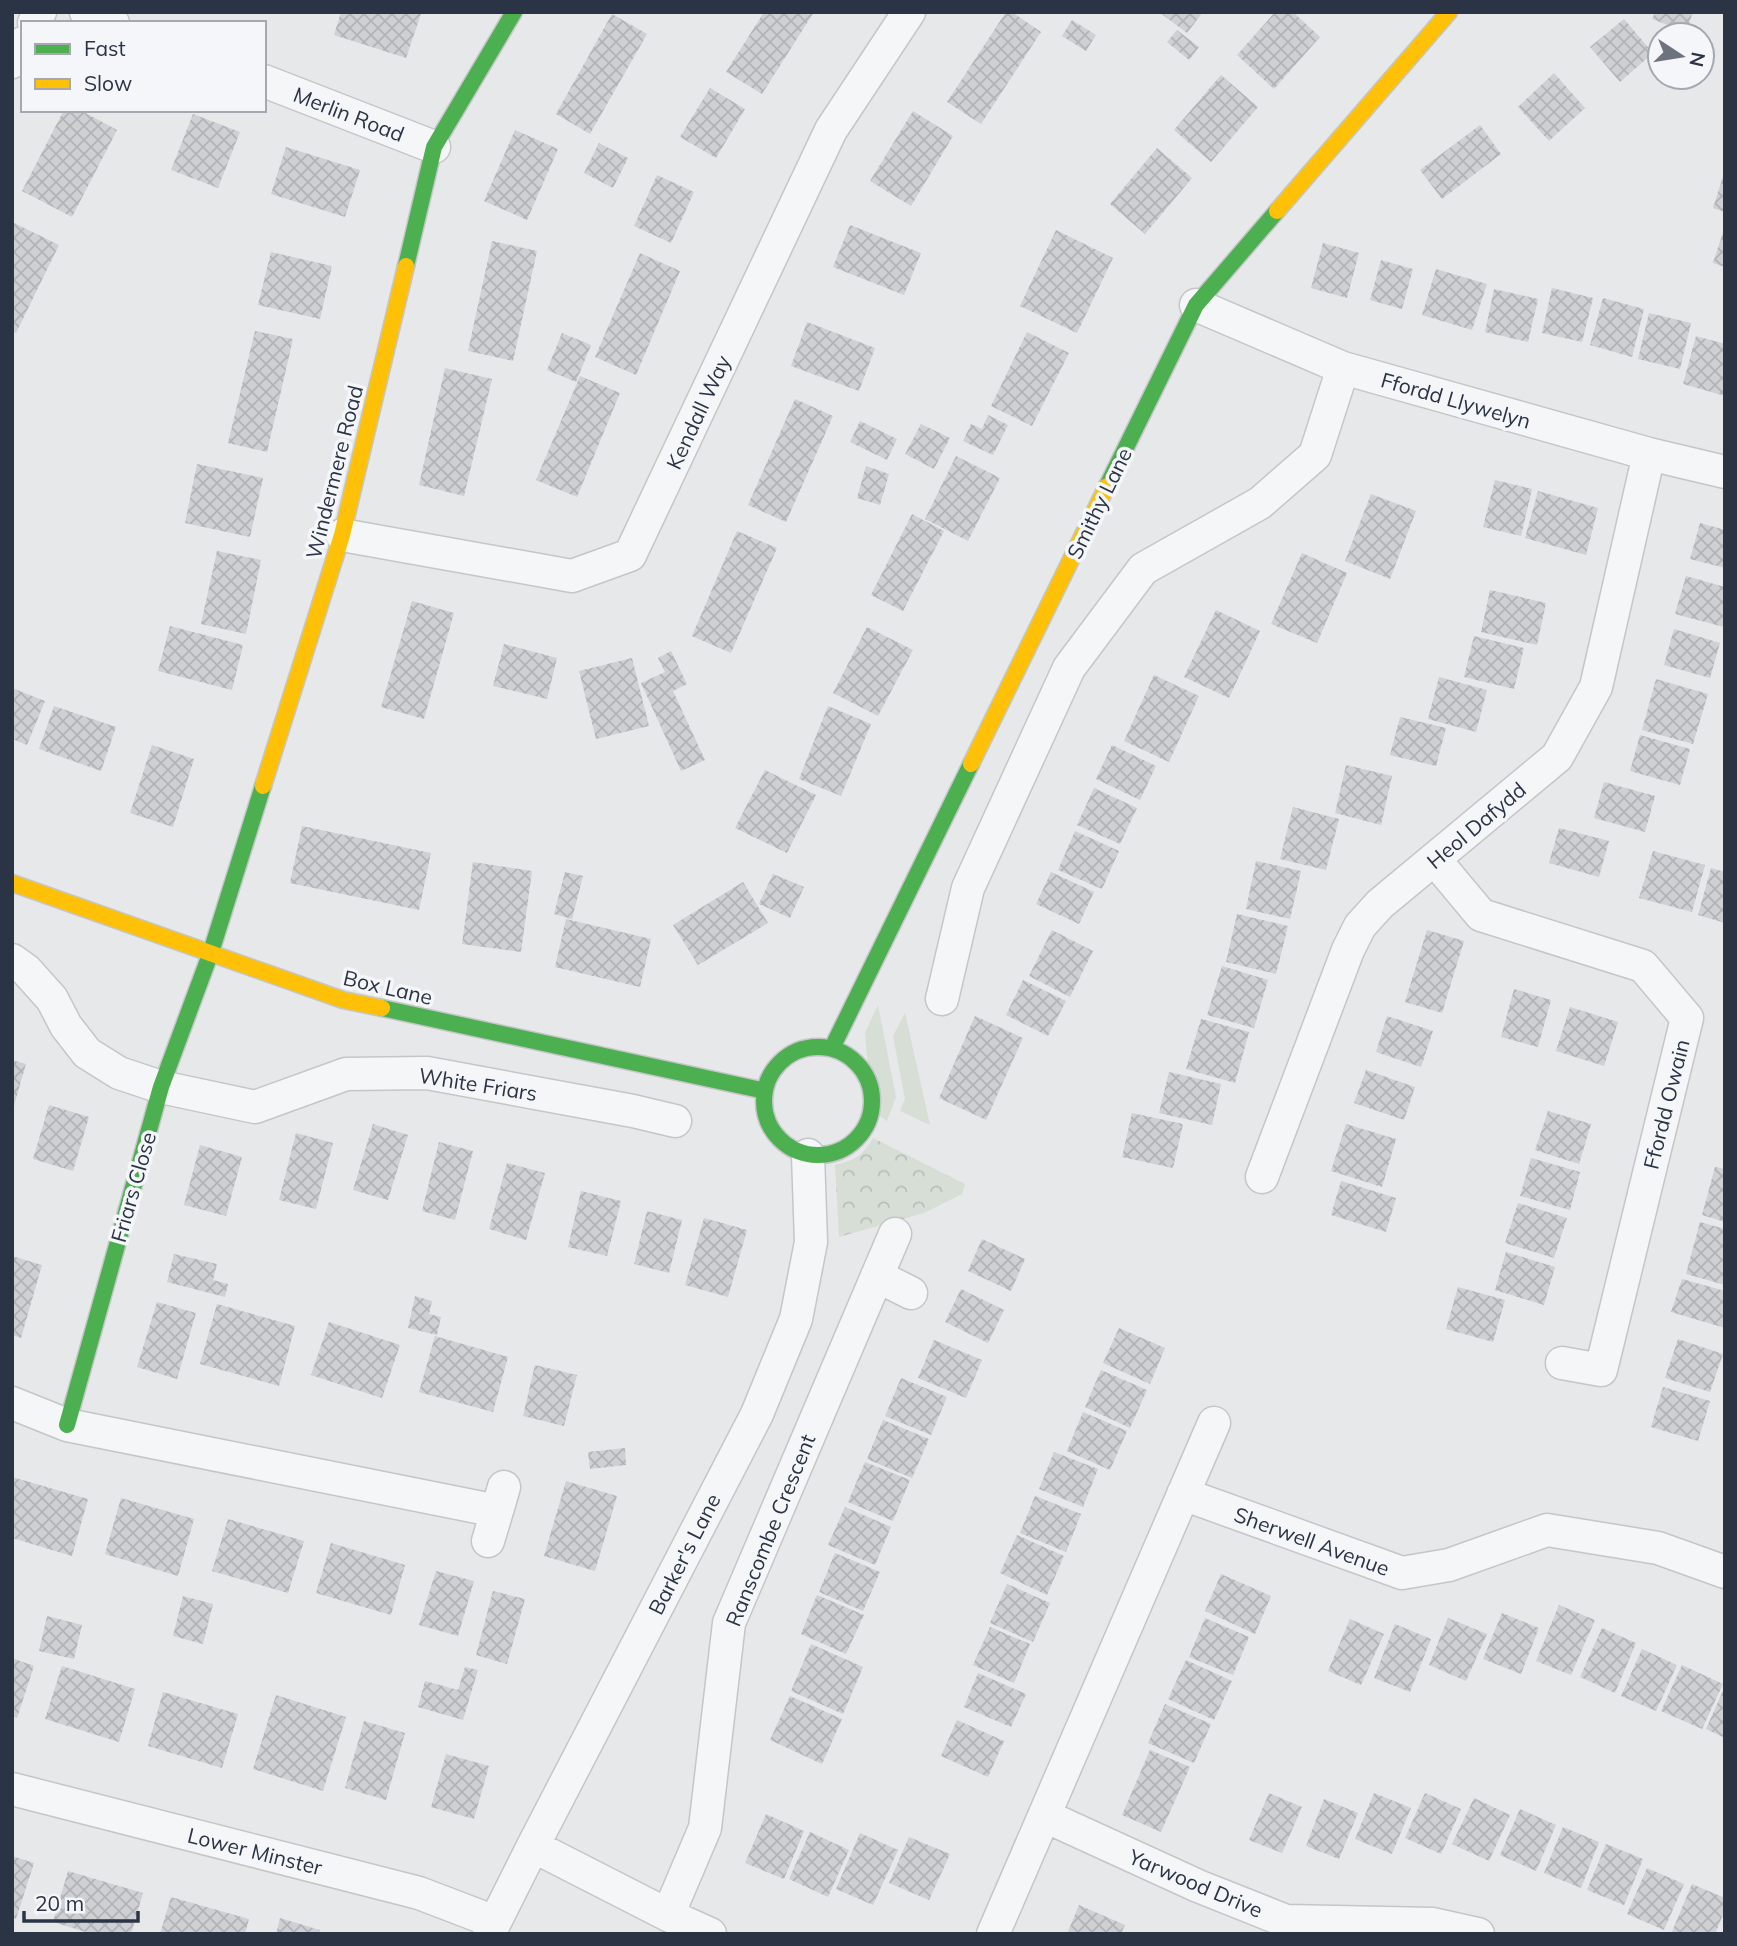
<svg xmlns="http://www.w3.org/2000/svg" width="1737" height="1946" font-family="Mulish,sans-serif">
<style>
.grass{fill:#d6ded6}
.forest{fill:url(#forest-crowns)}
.building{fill:url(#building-cross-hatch)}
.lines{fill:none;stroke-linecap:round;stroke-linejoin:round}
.street-casing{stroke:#c4c6c8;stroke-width:35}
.fast-casing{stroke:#c4c6c8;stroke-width:19}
.slow-casing{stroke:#c4c6c8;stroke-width:19}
.street{stroke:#f5f6f7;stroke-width:32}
.fast{stroke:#4caf50;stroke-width:16}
.slow{stroke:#ffc107;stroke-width:16}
.labels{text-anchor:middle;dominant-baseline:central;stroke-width:7;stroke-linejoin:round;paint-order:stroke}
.street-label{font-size:21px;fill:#2b3445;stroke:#f4f6f9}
</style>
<defs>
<pattern id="forest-crowns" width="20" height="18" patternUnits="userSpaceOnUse" patternTransform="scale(1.75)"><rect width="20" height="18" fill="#d6ded6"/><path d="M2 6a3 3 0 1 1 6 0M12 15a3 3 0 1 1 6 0" fill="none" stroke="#b8bfb9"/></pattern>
<pattern id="building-cross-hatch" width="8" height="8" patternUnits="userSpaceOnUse" patternTransform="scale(1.75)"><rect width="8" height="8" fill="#ced0d3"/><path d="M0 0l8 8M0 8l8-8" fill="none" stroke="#b1b3b6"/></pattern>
</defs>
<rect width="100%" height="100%" fill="#e6e8ea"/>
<path class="grass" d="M878,1005L896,1097L887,1121L878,1115L879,1094L868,1065L865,1033Z
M905,1013L930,1125L900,1111L905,1099L893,1036Z"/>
<path class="forest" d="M873,1138L965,1184L962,1194L924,1213L839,1237L835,1165C855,1160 862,1157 873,1138Z"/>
<path class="building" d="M341,12H415L421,14L406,58L334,35Z
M764,12H814L762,94L726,72Z
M1006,12H1012L1041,32L981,124L947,102Z
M1159,12H1203L1187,33Z
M1275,12H1293L1320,37L1274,89L1237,55Z
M1655,12H1693L1686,32L1652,19Z
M612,14L647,34L590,134L556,114Z
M1624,19L1653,53L1620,82L1590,47Z
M1072,20L1096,35L1086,51L1062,36Z
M1177,30L1199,47L1189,60L1167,42Z
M1554,73L1585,108L1549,141L1518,107Z
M1221,75L1258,107L1211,162L1174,130Z
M710,88L745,109L716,158L680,137Z
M64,110H80L117,130L72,217L22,191Z
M913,111L953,136L911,206L870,181Z
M193,114L240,132L218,188L171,170Z
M1480,125L1501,154L1442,199L1420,170Z
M515,130L558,149L527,220L484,201Z
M599,143L628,158L613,188L584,173Z
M286,147L360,170L345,217L271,194Z
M1157,148L1192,178L1145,234L1110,204Z
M1724,173H1725V212L1713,208Z
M657,175L694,192L671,243L634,226Z
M12,222L59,245L16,333L12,331Z
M850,225L921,253L904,295L833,267Z
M1724,229L1725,230V267L1713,263Z
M1056,230L1113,258L1077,333L1020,306Z
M492,241L537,251L513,361L468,351Z
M1323,243L1359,253L1347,298L1311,288Z
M271,252L332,266L320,319L258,305Z
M640,253L680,271L636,375L595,357Z
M1381,260L1413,269L1402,309L1370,300Z
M1436,269L1487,284L1472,330L1422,315Z
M1552,288L1593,298L1582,342L1542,333Z
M1494,289L1538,299L1528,342L1485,332Z
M1603,298L1644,309L1632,357L1590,345Z
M1649,313L1691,323L1680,369L1638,359Z
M807,322L875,348L859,391L791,366Z
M255,331L293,339L267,452L228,443Z
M1027,332L1069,353L1032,426L991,406Z
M562,333L591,345L576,382L547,370Z
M1696,336L1725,344V396L1683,384Z
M445,368L492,379L464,496L419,485Z
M580,376L620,393L577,497L536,480Z
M795,399L833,416L786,522L748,505Z
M988,415L1008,425L993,455L963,441L971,424L982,429Z
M860,421L897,439L887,460L850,442Z
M921,424L950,438L934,469L905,454Z
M956,456L1000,478L968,541L925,519Z
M197,464L263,478L250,537L185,523Z
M866,466L889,474L880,505L857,498Z
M1495,480L1532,489L1521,536L1483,527Z
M1538,491L1598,508L1586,555L1525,538Z
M1371,494L1416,511L1390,579L1345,561Z
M912,514L944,531L903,611L871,595Z
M1700,523L1725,530V568L1690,559Z
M737,531L777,548L731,653L692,636Z
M217,551L261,560L246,634L201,624Z
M1302,553L1347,573L1317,643L1271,624Z
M1686,576L1725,587L1724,627L1675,614Z
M1490,590L1546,603L1537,645L1481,632Z
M412,601L454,613L424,719L381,707Z
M1216,610L1260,631L1229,698L1184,677Z
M170,626L243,645L232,690L158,671Z
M867,627L913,650L878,716L833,693Z
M1674,629L1720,643L1710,678L1664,665Z
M1474,636L1524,648L1514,689L1464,677Z
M504,644L557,658L547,699L493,686Z
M671,651L687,684L673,691L705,760L681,771L641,683L665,672L658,658Z
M632,658L649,726L596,739L579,671Z
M1154,675L1199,696L1169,762L1124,741Z
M1439,677L1487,690L1476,732L1428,719Z
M1656,679L1708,694L1693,744L1642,730Z
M12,688L45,701L27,745L12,739Z
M54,706L116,727L101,771L39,749Z
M828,706L871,724L841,796L799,779Z
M1400,717L1446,728L1436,766L1390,755Z
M1640,735L1690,749L1680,785L1630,771Z
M152,745L194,759L173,827L130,813Z
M1112,745L1156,766L1140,800L1096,779Z
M1346,765L1392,776L1381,825L1335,813Z
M765,770L816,795L787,853L735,828Z
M1604,782L1655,796L1645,832L1594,818Z
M1094,788L1137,808L1120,844L1077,825Z
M1293,807L1339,819L1326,870L1280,859Z
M302,826L431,853L419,910L290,883Z
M1559,828L1609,841L1599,877L1549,863Z
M1075,831L1119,851L1102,889L1058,870Z
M1653,851L1705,865L1692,912L1639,898Z
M1256,861L1301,871L1290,919L1246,909Z
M473,862L532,871L521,952L462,944Z
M1711,868L1725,872V923L1698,915Z
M565,872L583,876L572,919L554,914Z
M1051,872L1094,892L1079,924L1036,904Z
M773,874L804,887L790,918L759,904Z
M743,882L768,923L698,965L673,925Z
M1237,914L1288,926L1276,974L1226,962Z
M566,919L651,939L640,987L555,967Z
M1052,930L1093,951L1070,997L1029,976Z
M1427,930L1464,941L1442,1013L1405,1002Z
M1222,966L1268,980L1254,1028L1207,1015Z
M1023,980L1066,1001L1048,1036L1006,1015Z
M1514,989L1551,1000L1538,1047L1501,1037Z
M1570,1007L1618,1022L1604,1066L1556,1051Z
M975,1016L1023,1038L986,1120L939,1098Z
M1387,1016L1433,1031L1421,1067L1376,1052Z
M1201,1019L1249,1032L1235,1083L1186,1069Z
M12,1060L26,1064L13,1109H12Z
M1366,1070L1415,1087L1404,1120L1354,1103Z
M1169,1072L1221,1084L1212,1125L1159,1113Z
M49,1105L89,1117L73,1171L33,1159Z
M1548,1111L1591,1124L1579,1164L1535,1150Z
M1132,1113L1183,1124L1173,1168L1122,1157Z
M373,1124L408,1135L388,1200L353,1190Z
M1346,1124L1396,1139L1382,1187L1331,1171Z
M296,1133L333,1143L316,1209L279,1200Z
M439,1142L473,1151L455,1220L422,1211Z
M200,1145L242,1157L226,1216L184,1205Z
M1531,1158L1580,1172L1570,1210L1520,1196Z
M507,1163L545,1173L526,1240L489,1229Z
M1715,1167L1725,1169V1222L1702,1215Z
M1341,1181L1396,1198L1386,1232L1331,1215Z
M581,1191L621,1201L607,1256L568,1247Z
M1518,1203L1567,1218L1554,1258L1505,1243Z
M647,1211L682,1220L669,1273L634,1264Z
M704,1218L747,1230L728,1297L685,1285Z
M1700,1222L1725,1229V1285L1686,1274Z
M982,1239L1025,1259L1011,1291L968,1271Z
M1506,1252L1555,1267L1544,1305L1495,1290Z
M174,1254L217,1264L213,1280L228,1284L225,1297L167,1282Z
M12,1256L42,1265L21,1338L12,1335Z
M1682,1279L1725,1291V1328L1671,1312Z
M1458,1287L1505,1300L1493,1342L1446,1329Z
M961,1289L1004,1310L988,1343L945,1322Z
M415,1296L432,1301L429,1314L441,1317L437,1335L408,1328Z
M157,1302L196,1313L177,1379L137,1367Z
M217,1304L295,1326L279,1386L200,1364Z
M329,1322L400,1345L382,1398L311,1375Z
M1119,1328L1165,1348L1150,1384L1103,1363Z
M435,1336L508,1357L493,1412L419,1392Z
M1678,1339L1723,1354L1710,1392L1665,1378Z
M934,1340L982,1360L966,1398L918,1378Z
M535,1365L577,1375L564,1426L523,1416Z
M1101,1370L1147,1390L1130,1428L1085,1407Z
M901,1378L947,1397L931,1435L885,1416Z
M1663,1387L1710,1401L1698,1441L1651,1427Z
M1083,1412L1127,1431L1110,1470L1067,1451Z
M883,1420L929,1439L912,1478L867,1459Z
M625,1448L626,1465L590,1469L588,1452Z
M1054,1452L1098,1469L1083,1507L1039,1489Z
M865,1462L910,1480L893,1521L848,1502Z
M12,1477L88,1499L72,1556L12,1538Z
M566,1481L617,1496L595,1571L544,1556Z
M1035,1496L1081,1514L1066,1552L1020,1533Z
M121,1498L194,1519L178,1576L105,1554Z
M845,1507L891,1527L875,1565L828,1545Z
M228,1519L304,1541L288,1593L212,1571Z
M1017,1535L1064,1556L1047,1595L1000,1573Z
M331,1543L405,1565L391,1615L316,1593Z
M835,1553L880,1572L863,1611L819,1592Z
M436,1571L474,1581L458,1636L419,1625Z
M1221,1574L1271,1596L1255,1634L1205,1611Z
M1007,1584L1050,1603L1033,1642L990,1623Z
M493,1591L525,1599L507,1664L476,1655Z
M817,1595L864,1615L846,1654L801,1634Z
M183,1596L213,1604L203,1644L173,1636Z
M1559,1605L1595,1620L1571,1675L1536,1661Z
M1502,1613L1539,1628L1521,1674L1483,1659Z
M47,1616L82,1625L74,1659L39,1651Z
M1205,1618L1249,1637L1233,1675L1189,1657Z
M1448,1618L1487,1634L1466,1681L1429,1665Z
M1350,1619L1384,1634L1361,1685L1328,1671Z
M1395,1624L1431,1639L1410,1692L1374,1678Z
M990,1627L1030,1644L1014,1683L973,1665Z
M1602,1628L1636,1643L1615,1693L1580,1677Z
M811,1644L863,1667L843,1714L791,1691Z
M1642,1649L1677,1665L1656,1711L1621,1696Z
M12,1658L34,1666L17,1718L12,1716Z
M1186,1660L1232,1681L1214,1720L1168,1699Z
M1682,1665L1723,1684L1702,1729L1661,1711Z
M62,1666L135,1689L119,1742L45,1719Z
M465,1667L478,1670L463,1720L418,1707L425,1681L458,1690Z
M978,1673L1026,1694L1011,1727L964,1707Z
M1725,1686V1738L1706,1729Z
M163,1692L238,1714L222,1768L148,1746Z
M276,1695L346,1717L323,1791L253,1769Z
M790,1696L842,1719L822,1764L770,1740Z
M1165,1704L1211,1724L1194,1763L1148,1743Z
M957,1720L1004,1741L988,1777L941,1756Z
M364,1721L405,1733L386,1800L345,1788Z
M1150,1750L1190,1767L1161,1832L1122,1815Z
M446,1754L489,1766L474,1819L431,1807Z
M1269,1793L1302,1807L1282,1853L1249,1840Z
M1374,1793L1411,1808L1392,1854L1355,1839Z
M1425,1793L1461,1809L1441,1854L1405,1838Z
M1474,1798L1510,1815L1489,1861L1452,1844Z
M1324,1799L1358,1813L1339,1859L1306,1846Z
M1520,1809L1556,1825L1536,1871L1500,1855Z
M766,1814L804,1831L784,1879L745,1863Z
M1563,1827L1599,1842L1581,1888L1544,1873Z
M810,1832L849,1850L828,1897L789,1879Z
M860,1833L898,1850L873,1905L836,1889Z
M909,1837L950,1854L929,1900L889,1883Z
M1606,1844L1643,1859L1624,1905L1587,1890Z
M12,1856L34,1863L16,1919L12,1917Z
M1647,1868L1684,1884L1664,1930L1627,1914Z
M68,1871L143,1893L131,1934H92L53,1922Z
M1692,1884L1725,1898V1910L1715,1934H1671Z
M171,1897L249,1919L245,1934H160Z
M1079,1905L1125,1925L1121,1934H1067Z
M280,1918L320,1930L319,1934H276Z"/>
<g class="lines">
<g class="street-casing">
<path id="street" d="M86,12L113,23
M34,23L40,12
M12,62L23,43
M264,81L434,147
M1196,305L1343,368L1649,454L1725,472
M342,535L572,576L630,555L831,130L909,12
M1435,860L1481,915L1643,966L1687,1018L1601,1370L1562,1363
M12,960L26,970L52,999L66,1026L87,1053L119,1073L161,1087L255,1107L346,1074L427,1073L633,1111L675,1121
M942,999L968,888L1069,668L1143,569L1260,503L1315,455L1343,368
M1262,1177L1348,950L1360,926L1380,904L1557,757L1596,687L1649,454
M877,1276L911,1293
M12,1403L67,1425L497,1511L504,1487
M1183,1494L1402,1573L1449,1565L1547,1530L1658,1548L1725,1572
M488,1541L497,1511
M12,1789L419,1893L495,1922
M1045,1816L1198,1886L1286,1921L1433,1924L1478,1934
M533,1846L668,1915L710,1934
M668,1915L705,1828L729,1623L895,1234
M489,1934L533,1846L757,1414L796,1319L811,1242L808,1155
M993,1934L1214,1423"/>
</g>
<g class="fast-casing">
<path id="fast" d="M406,266L434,147L514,12
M1107,486L1196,305L1277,211
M382,1008L765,1091
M764 1101a54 54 0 1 1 108 0a54 54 0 1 1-108 0Z
M832,1048L971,764
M67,1425L161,1087L211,952L263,786"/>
</g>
<g class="slow-casing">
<path id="slow" d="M1277,211L1449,12
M971,764L1107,486
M263,786L342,535L406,266
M12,883L343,1000L382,1008"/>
</g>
<use href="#street" class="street"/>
<use href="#fast" class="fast"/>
<use href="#slow" class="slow"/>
</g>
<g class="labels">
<g class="street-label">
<text transform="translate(349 114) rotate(21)">Merlin Road</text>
<text transform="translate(1456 400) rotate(16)">Ffordd Llywelyn</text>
<text transform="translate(698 412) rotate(-65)">Kendall Way</text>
<text transform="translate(334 472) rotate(-76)">Windermere Road</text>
<text transform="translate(1099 503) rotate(-64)">Smithy Lane</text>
<text transform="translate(1476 825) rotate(-40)">Heol Dafydd</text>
<text transform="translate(388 987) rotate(13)">Box Lane</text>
<text transform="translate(478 1084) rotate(9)">White Friars</text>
<text transform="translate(1666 1104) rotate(-76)">Ffordd Owain</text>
<text transform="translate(133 1187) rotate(-74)">Friars Close</text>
<text transform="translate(770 1530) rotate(-68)">Ranscombe Crescent</text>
<text transform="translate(1312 1541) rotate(20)">Sherwell Avenue</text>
<text transform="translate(684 1554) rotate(-63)">Barker's Lane</text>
<text transform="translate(255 1851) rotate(14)">Lower Minster</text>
<text transform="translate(1196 1883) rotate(23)">Yarwood Drive</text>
</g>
</g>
<rect width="1737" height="1946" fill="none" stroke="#2b3445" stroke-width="28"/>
<rect x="21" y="21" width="245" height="91" fill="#f4f6f9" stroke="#a4a8b1" stroke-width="2"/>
<rect x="35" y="44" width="35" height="10" fill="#4caf50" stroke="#a4a8b1" stroke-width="2"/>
<text x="84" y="56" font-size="21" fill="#2b3445">Fast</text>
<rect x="35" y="79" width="35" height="10" fill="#ffc107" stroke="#a4a8b1" stroke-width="2"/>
<text x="84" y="91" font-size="21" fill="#2b3445">Slow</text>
<g transform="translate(1681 56) rotate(102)"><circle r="33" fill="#f4f6f9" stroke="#a4a8b1" stroke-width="2"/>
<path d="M0-5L12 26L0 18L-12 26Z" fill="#6c737f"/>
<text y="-10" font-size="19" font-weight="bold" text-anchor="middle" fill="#2b3445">N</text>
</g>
<path d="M24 1911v10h114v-10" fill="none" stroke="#2b3445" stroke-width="3.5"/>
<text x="35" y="1911" font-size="21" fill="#2b3445" stroke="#f4f6f9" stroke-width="5" paint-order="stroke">20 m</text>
</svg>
